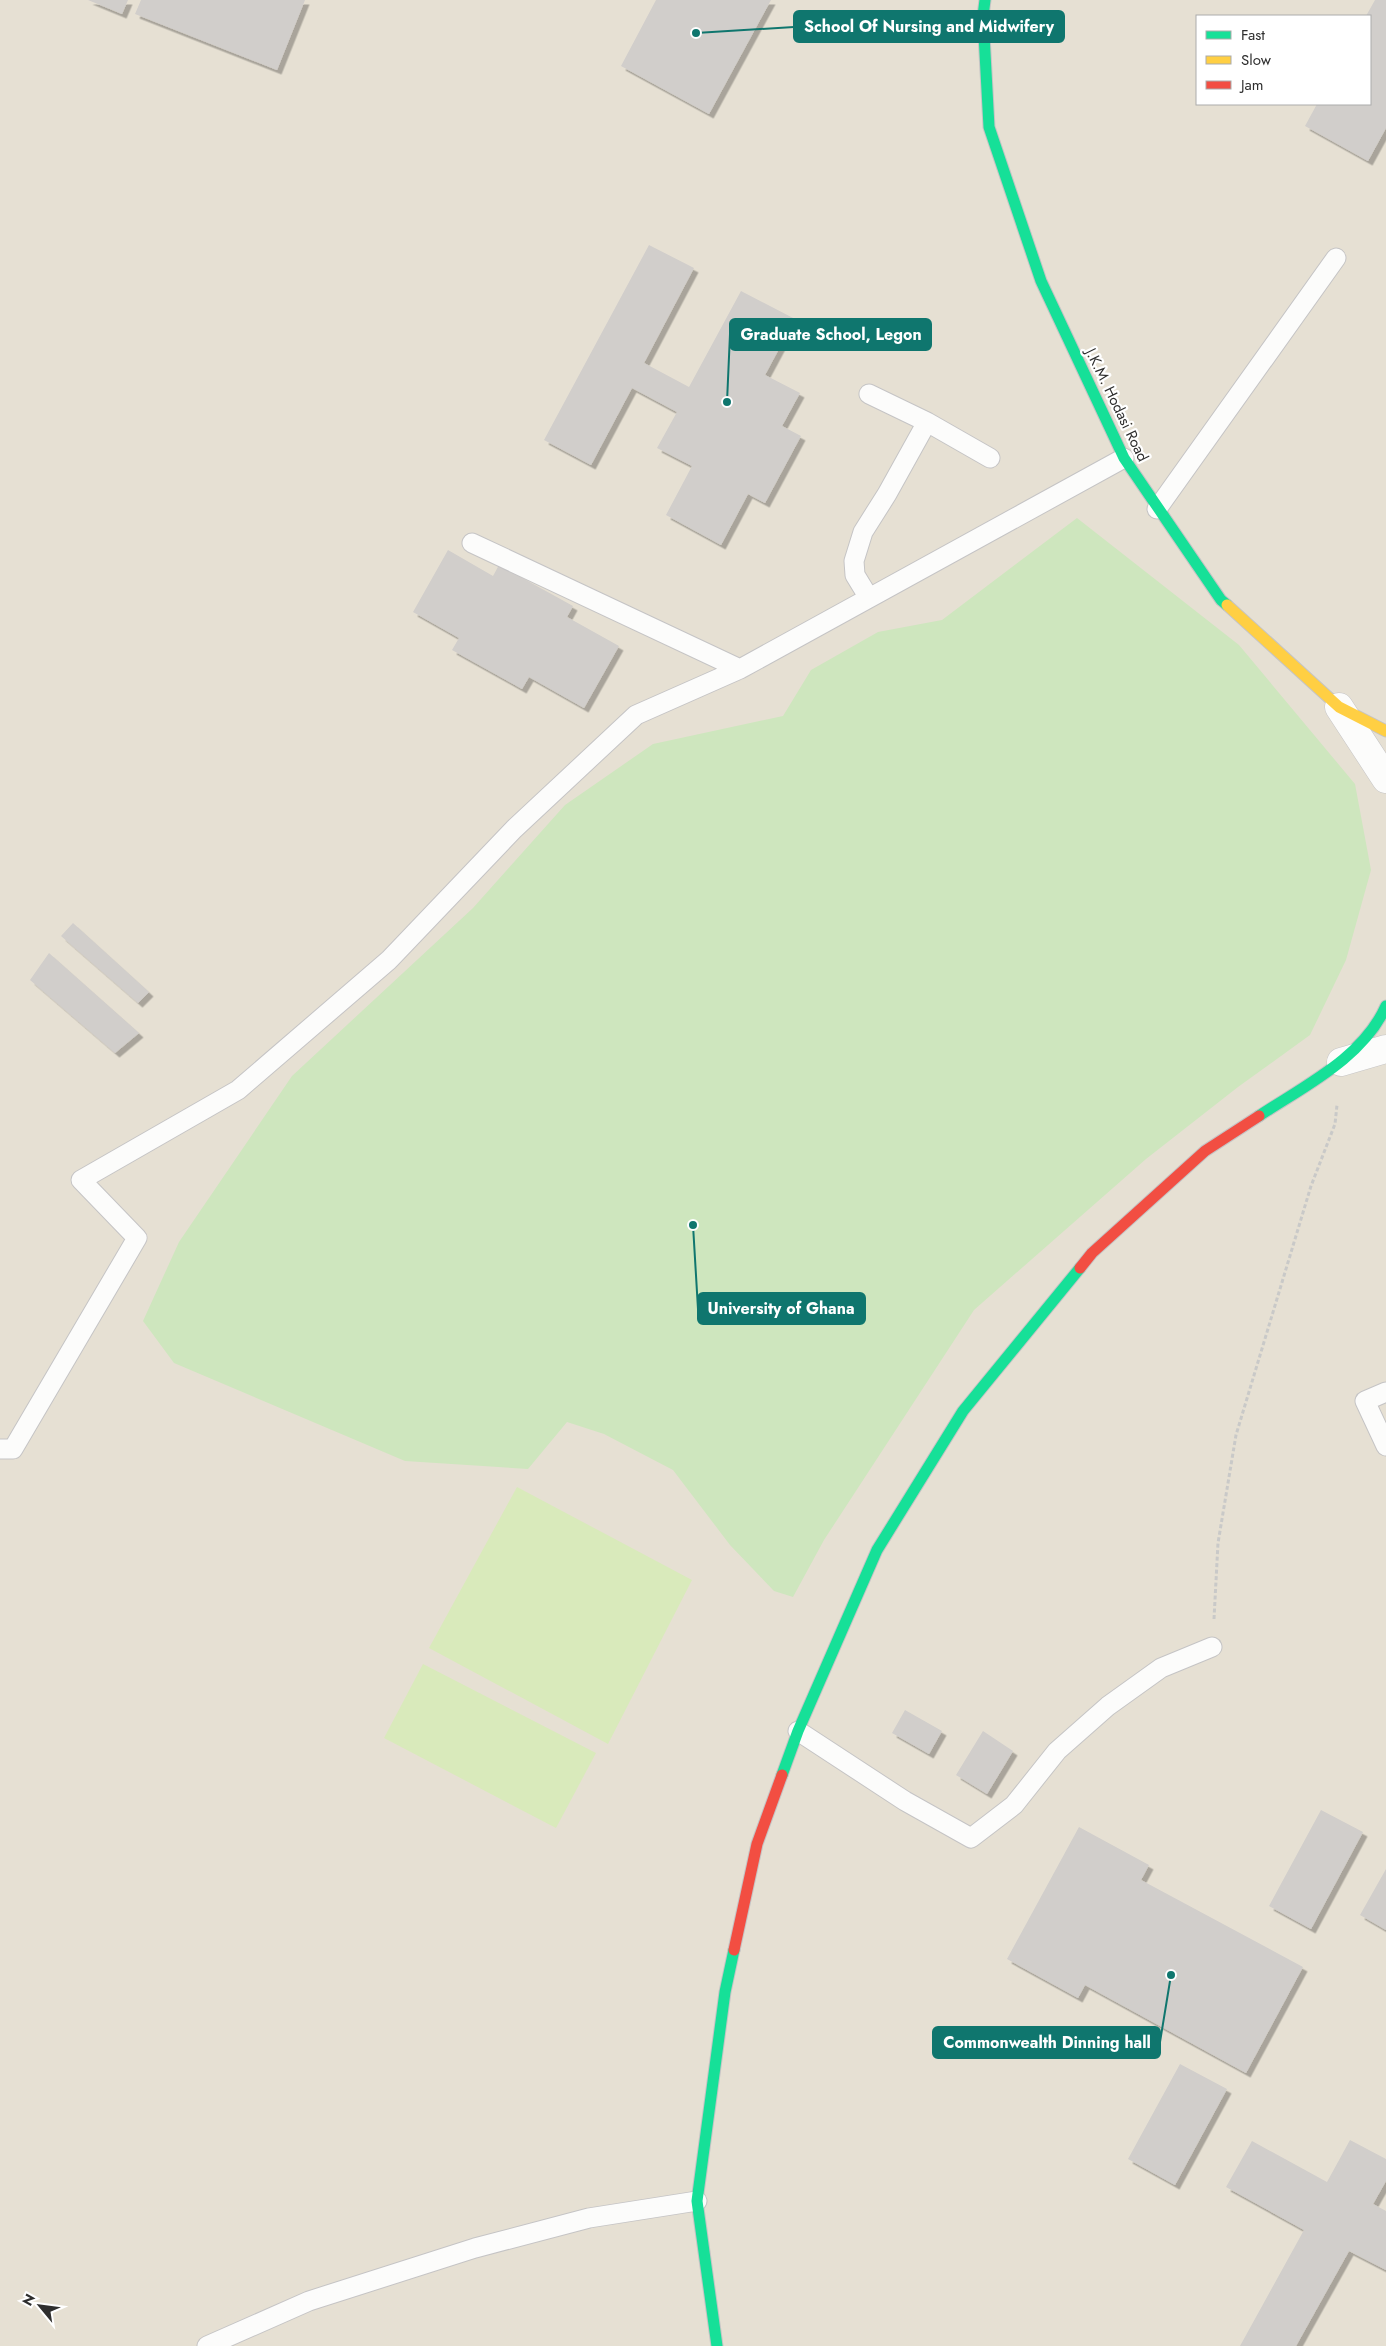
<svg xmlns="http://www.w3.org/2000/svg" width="1386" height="2346" font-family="Jost,sans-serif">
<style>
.education{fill:#e6e0d3;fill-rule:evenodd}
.green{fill:#cee6be}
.pitch{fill:#d9eabb}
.building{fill:#d1cecb;filter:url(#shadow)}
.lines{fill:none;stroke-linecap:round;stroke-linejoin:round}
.lane-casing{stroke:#c5c4c5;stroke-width:21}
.street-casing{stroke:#c5c4c5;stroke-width:29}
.fast-casing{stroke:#c5c4c5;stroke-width:13}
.slow-casing{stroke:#c5c4c5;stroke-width:13}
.jam-casing{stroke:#c5c4c5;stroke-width:13}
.path{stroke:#c9c9c8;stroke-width:3;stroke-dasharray:4 2.5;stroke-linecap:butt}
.lane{stroke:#fcfcfb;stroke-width:19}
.street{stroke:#fcfcfb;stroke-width:28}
.fast{stroke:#16e098;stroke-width:11}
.slow{stroke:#ffcf43;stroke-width:11}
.jam{stroke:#f24e42;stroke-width:11}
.labels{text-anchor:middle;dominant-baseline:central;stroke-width:4.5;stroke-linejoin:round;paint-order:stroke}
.street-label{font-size:15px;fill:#2e2e2e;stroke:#fff}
.leader{fill:none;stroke:#0f766e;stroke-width:2}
.callout-dot{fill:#0f766e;stroke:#fff;stroke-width:2}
.callout{fill:#0f766e;stroke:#0f766e;stroke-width:2}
.callout-label{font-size:16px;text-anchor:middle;font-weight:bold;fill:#fff}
</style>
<defs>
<filter id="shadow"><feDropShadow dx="4.5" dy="4.5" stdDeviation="0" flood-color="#0004"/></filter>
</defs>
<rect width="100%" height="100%" fill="#ece8e4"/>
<path class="education" d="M0,0H1386V2346H0ZM1197,16H1370V104H1197Z"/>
<path class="green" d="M1077,518L1239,645L1355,784L1371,870L1346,960L1310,1035L1238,1087L1146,1159L974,1310L824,1540L793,1597L774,1591L730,1545L673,1470L604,1434L567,1422L528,1469L405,1461L174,1363L143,1321L179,1242L292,1076L473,908L565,805L653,744L783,716L811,670L878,632L942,620Z"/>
<path class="pitch" d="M517,1487L692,1580L608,1744L429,1648Z
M423,1664L596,1753L556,1828L384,1738Z"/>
<path class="building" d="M88,0H128L122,14Z
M141,0H305L277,70L135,14Z
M656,0H771L709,114L621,66Z
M1375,0H1386V128L1368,161L1305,126L1317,104H1370V16H1366Z
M649,245L694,268L644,363L689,387L741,291L795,319L765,375L800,393L782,426L801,436L765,503L748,494L721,545L666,515L692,466L657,448L677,412L632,388L591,465L544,440Z
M448,550L493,576L499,565L573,606L567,617L619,646L584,708L529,677L522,689L452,650L459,638L413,612Z
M73,923L149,992L138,1003L61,936Z
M49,953L139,1033L115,1053L30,980Z
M905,1710L942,1731L929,1754L892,1733Z
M983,1731L1013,1751L987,1794L956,1775Z
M1321,1810L1363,1832L1311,1929L1269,1906Z
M1079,1827L1149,1865L1141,1880L1303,1967L1246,2073L1085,1985L1078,1998L1007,1959Z
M1386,1869V1930L1360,1915Z
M1180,2064L1227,2089L1175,2185L1128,2159Z
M1350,2140L1386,2159V2181L1373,2204L1386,2211V2270L1349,2251L1296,2346H1240L1304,2230L1226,2187L1252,2141L1327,2182Z"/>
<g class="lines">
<g class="lane-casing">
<path id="lane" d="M869,394L927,422L990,458
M1157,509L1336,258
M472,543L740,669L1124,458
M869,598L855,575L854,561L863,532L887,494L927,422
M1386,1392L1365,1401L1386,1446
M0,1449H13L137,1238L81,1180L238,1090L389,960L514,829L636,715L740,669
M798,1731L905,1801L971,1838L1014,1805L1057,1751L1108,1706L1161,1668L1212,1647
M207,2346L309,2301L475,2248L589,2218L697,2201"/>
</g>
<g class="street-casing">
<path id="street" d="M1339,707L1386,779
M1341,1062L1386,1049"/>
</g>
<g class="fast-casing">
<path id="fast" d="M985,0L983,16L989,127L1041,281L1124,458L1221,600L1227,605
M1259,1116C1304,1086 1363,1058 1386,1006
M782,1775L798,1731L877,1550L963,1411L1080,1268
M717,2346L697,2201L725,1992L734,1950"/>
</g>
<g class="slow-casing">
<path id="slow" d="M1227,605L1339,707L1386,731"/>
</g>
<g class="jam-casing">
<path id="jam" d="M1080,1268L1092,1253L1205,1151L1259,1116
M734,1950L757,1844L782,1775"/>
</g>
<path class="path" d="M1214,1619L1218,1543L1236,1435L1311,1186L1335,1124L1337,1105"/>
<use href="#lane" class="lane"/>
<use href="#street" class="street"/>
<use href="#fast" class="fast"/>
<use href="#slow" class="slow"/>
<use href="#jam" class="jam"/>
</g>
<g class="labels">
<g class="street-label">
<text transform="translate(1117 405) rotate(64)">J.K.M. Hodasi Road</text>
</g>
</g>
<path class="leader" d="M696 33L794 27M727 402L730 334M693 1225L698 1309M1171 1975L1160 2042"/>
<g class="callout-dot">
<circle cx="696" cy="33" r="5"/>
<circle cx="727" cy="402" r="5"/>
<circle cx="693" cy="1225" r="5"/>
<circle cx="1171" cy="1975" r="5"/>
</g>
<g class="callout">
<rect x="794" y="11" width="270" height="31" rx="5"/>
<rect x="730" y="319" width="201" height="31" rx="5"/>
<rect x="698" y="1293" width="167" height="31" rx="5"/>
<rect x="933" y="2027" width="227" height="31" rx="5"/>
</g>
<g class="callout-label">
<text x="929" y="32">School Of Nursing and Midwifery</text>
<text x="831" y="340">Graduate School, Legon</text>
<text x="781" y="1314">University of Ghana</text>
<text x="1047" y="2048">Commonwealth Dinning hall</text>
</g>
<rect x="1196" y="15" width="175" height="90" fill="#ffffff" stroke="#ababab"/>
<rect x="1206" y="31" width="25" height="8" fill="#16e098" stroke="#ababab"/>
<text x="1241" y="40" font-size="15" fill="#2e2e2e">Fast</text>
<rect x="1206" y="56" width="25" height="8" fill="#ffcf43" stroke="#ababab"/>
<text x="1241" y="65" font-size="15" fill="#2e2e2e">Slow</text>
<rect x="1206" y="81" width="25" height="8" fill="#f24e42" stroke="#ababab"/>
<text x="1241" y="90" font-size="15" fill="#2e2e2e">Jam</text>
<g transform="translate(40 2306) rotate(299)" stroke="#ffffff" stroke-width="4" paint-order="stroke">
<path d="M0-4L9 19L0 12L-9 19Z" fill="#2e2e2e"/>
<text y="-8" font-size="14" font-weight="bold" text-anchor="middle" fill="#2e2e2e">N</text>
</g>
</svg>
